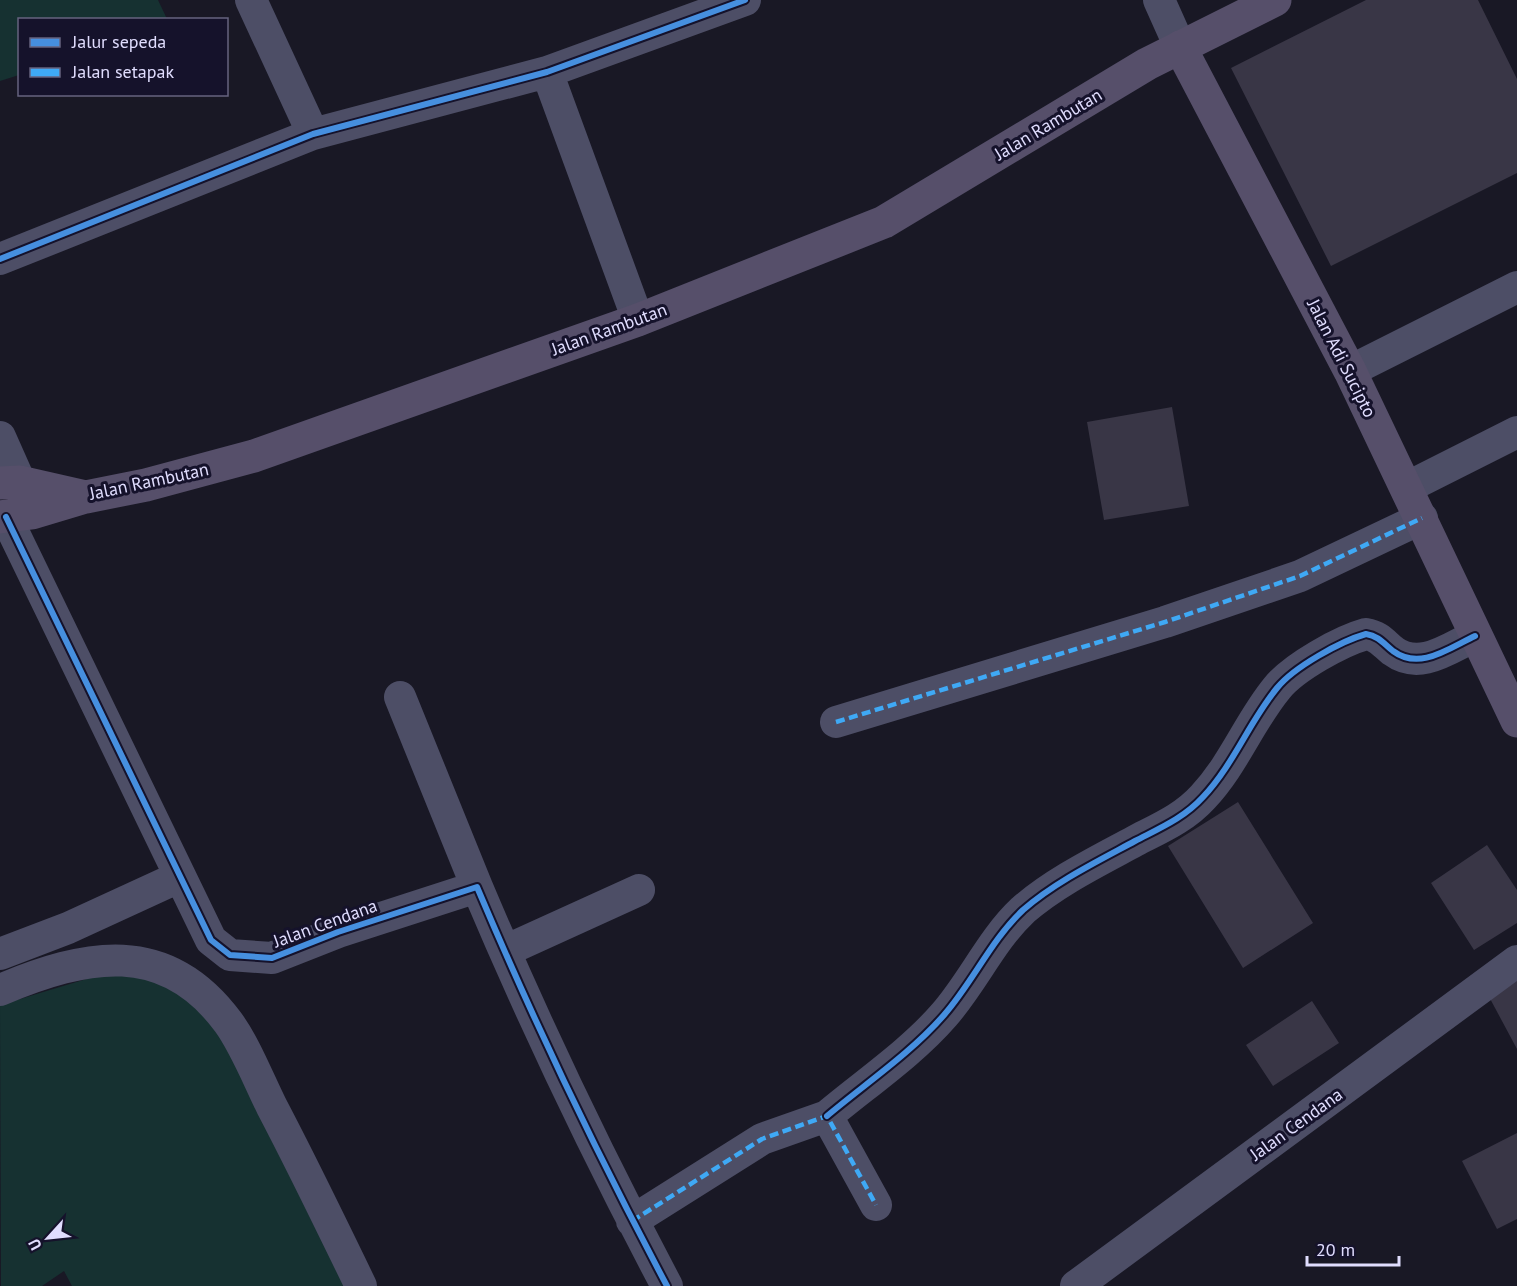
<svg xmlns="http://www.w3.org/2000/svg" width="1517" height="1286" font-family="'PT Sans',sans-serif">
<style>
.green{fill:#163131}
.building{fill:#393646}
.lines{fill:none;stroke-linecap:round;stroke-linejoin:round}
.minor{stroke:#4d4e66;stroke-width:32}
.major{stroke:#564f6a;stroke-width:33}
.quiet{stroke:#3fa9f5;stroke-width:4.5;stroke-dasharray:9 4.5;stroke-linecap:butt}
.cycleway-casing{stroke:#15122b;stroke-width:10}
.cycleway{stroke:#468fdf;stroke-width:6}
.labels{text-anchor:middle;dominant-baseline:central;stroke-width:6;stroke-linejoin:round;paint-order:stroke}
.street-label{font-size:18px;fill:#e0ddfe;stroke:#15122b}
</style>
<rect width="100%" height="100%" fill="#191825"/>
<path class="green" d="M0,0H158L167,19L20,20L19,75L0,81Z
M143,962L192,983L354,1286H72L64,1271L42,1286H1L0,1005Z"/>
<path class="building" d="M1366,0H1478L1517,79V173L1331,266L1231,68Z
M1172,407L1189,506L1104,520L1087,422Z
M1238,802L1313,923L1243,968L1168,846Z
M1487,845L1517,890V923L1474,950L1431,883Z
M1517,977V1049L1487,993Z
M1312,1001L1339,1043L1273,1086L1246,1045Z
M1517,1133V1219L1497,1229L1462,1161Z"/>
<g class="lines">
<path class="minor" d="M251,0L313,134
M1159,0L1180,47
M547,72L638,320
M0,259L313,134L547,72L745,0
M1350,371L1517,287
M0,437L20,482
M1406,488L1517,432
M6,517L211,940L230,955L272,958L338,932L477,887C534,1022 598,1156 667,1286
M400,697L477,887
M836,722L1165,622L1300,576L1422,518
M505,951L639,890
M0,954L68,928L179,877
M0,990C86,954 165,937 228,1022C245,1045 259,1081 272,1107C303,1166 332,1226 361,1286
M827,1116C865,1084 911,1053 944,1015C973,982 991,940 1023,910C1055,882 1098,861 1135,841C1160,828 1184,818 1203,797C1234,764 1249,722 1277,688C1294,667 1341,641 1366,634C1379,636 1384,644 1393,651C1420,671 1449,648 1475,636
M632,1221L762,1139L827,1116L876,1205
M1076,1286L1517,961"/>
<path class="major" d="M1180,47L1350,371L1517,721
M0,483L20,482L86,497L146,485L254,456L638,320L884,222L1147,64L1275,0
M0,517L32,513L82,498"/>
<path class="quiet" d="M836,722L1165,622L1300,576L1422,518
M632,1221L762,1139L827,1116L876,1205"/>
<g class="cycleway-casing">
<path id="cycleway" d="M0,259L313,134L547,72L745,0
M6,517L211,940L230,955L272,958L338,932L477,887C534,1022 598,1156 667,1286
M827,1116C865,1084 911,1053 944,1015C973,982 991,940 1023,910C1055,882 1098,861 1135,841C1160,828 1184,818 1203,797C1234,764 1249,722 1277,688C1294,667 1341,641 1366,634C1379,636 1384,644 1393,651C1420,671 1449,648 1475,636"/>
</g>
<use href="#cycleway" class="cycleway"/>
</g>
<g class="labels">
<g class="street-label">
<text transform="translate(1048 124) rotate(-31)">Jalan Rambutan</text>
<text transform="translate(609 329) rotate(-20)">Jalan Rambutan</text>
<text transform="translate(1342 358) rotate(63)">Jalan Adi Sucipto</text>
<text transform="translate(149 481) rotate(-12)">Jalan Rambutan</text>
<text transform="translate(325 923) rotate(-20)">Jalan Cendana</text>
<text transform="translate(1296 1124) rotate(-36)">Jalan Cendana</text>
</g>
</g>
<rect x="18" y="18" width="210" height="78" fill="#15122b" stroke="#66637f" stroke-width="1.5"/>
<rect x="30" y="38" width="30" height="9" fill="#468fdf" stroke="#66637f" stroke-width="1.5"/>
<text x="72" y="48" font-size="18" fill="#e0ddfe">Jalur sepeda</text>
<rect x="30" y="68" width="30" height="9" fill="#3fa9f5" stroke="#66637f" stroke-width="1.5"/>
<text x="72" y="78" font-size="18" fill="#e0ddfe">Jalan setapak</text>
<g transform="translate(48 1238) rotate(243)" stroke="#15122b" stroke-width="4.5" paint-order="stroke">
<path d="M0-4.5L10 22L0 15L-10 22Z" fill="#e0ddfe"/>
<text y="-9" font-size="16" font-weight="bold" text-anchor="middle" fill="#e0ddfe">U</text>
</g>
<path d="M1307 1256v9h92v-9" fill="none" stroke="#e0ddfe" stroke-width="3"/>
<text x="1316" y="1256" font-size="18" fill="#e0ddfe" stroke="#15122b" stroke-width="4.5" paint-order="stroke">20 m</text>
</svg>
